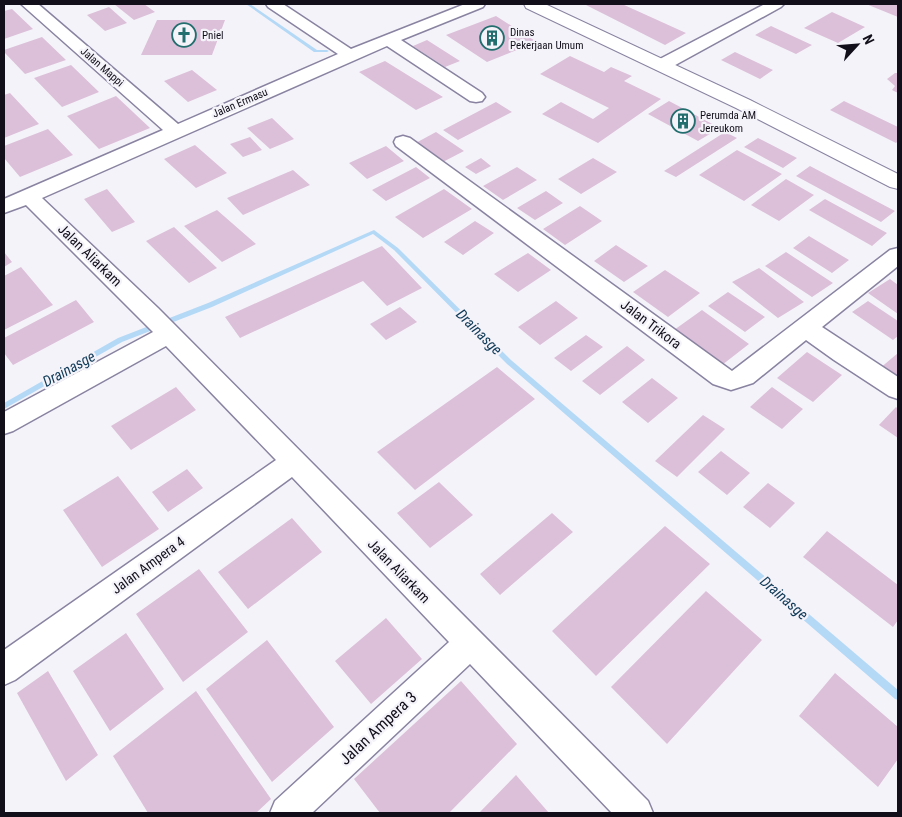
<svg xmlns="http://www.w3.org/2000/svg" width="902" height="817" font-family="'Roboto Condensed',sans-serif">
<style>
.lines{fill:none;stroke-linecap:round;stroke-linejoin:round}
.stream{fill:#b4d9f6;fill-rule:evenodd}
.building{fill:#dcc0d9}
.minor-casing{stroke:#8983a1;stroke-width:3}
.highway-casing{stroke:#8983a1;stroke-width:2}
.minor{fill:#fff;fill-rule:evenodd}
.highway{fill:#fff;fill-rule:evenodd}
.labels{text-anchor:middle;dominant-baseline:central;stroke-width:4.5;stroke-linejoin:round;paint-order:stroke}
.far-poi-label{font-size:11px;fill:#120f1a;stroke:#f5f3fa;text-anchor:start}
.far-street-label{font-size:11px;fill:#120f1a;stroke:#f5f3fa}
.street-label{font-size:14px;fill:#120f1a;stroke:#f5f3fa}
.water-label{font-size:15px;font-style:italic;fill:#0f3a57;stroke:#f5f3fa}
.near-street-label{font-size:16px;fill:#120f1a;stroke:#f5f3fa}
</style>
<rect width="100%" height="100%" fill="#f5f3fa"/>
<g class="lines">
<path class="stream" d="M246,4H250L317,50H327L329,51L327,52H314Z
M374,230L398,248L511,360L898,690V700L895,699L507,364L394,250L373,234L212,307L122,342L4,409V403L118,338L208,303Z"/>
</g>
<path class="building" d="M114,4H144L155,12L134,20Z
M584,4H622L686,33L665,45Z
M866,4H898V17Z
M109,7L127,23L105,31L87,15Z
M12,9L33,29L4,39V11Z
M832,12L865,27L838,43L804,28Z
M496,16L537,42L487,62L446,35Z
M157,20H225L212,55H141Z
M771,26L812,45L796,54L755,35Z
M42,37L66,60L25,74L4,52V50Z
M427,40L460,61L445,67L413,46Z
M735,52L773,70L760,79L721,60Z
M570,56L604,72L611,67L632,76L624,81L661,99L598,143L542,114L561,102L593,119L609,108L540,74Z
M385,61L443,97L416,110L359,72Z
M71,65L99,92L62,107L34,78Z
M192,70L217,90L188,102L164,81Z
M895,73H898V93L892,90L895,86L887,79Z
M10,93L39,124L4,138V95Z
M116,96L150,128L99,149L67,116Z
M669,101L720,128L698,141L648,114Z
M844,101L898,127V141L896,143L830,110Z
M496,102L512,112L458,140L443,130Z
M272,118L294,139L270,149L247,128Z
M48,129L73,155L20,177L4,158V146Z
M436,132L464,151L439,164L412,145Z
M725,132L737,138L676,177L664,171Z
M250,137L262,150L243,157L230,144Z
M758,138L797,158L783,168L744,147Z
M195,145L227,173L196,188L164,159Z
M386,146L404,161L367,179L349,163Z
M737,150L782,174L744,201L699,175Z
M481,158L491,166L476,174L465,167Z
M593,158L617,172L581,194L558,179Z
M810,166L895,211L881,222L796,176Z
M416,167L430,178L386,201L372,190Z
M517,167L537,180L503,200L483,186Z
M293,170L310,185L243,215L227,198Z
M786,179L814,195L779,221L751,205Z
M107,189L135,222L112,232L84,199Z
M444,189L472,209L423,238L395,217Z
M546,191L563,203L535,220L517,208Z
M825,199L887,233L872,246L809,210Z
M580,206L602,221L565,245L543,229Z
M217,210L256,244L222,262L184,226Z
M475,221L494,233L463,255L444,242Z
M174,227L217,268L189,283L146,241Z
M809,236L849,260L832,273L793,248Z
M616,245L648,266L624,282L594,261Z
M382,246L422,288L387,306L363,281L240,338L225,317Z
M4,252L12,262L4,267Z
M786,252L833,283L812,297L765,266Z
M528,253L551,270L518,292L494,274Z
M21,267L53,305L4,330V276Z
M759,268L804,302L778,318L732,282Z
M665,270L700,293L668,317L633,292Z
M890,279L898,285V314L868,293Z
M728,292L765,317L745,332L708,306Z
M76,300L94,322L13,365L4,353V338Z
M556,301L578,318L540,345L518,327Z
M868,301L898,321V336L893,340L852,312Z
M400,307L417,322L386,340L370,324Z
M702,310L749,344L722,365L674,330Z
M586,335L603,347L571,371L554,358Z
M627,346L645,360L600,395L582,381Z
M807,352L842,375L813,402L777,378Z
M898,353V382L879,369Z
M497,367L535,399L415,490L377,452Z
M652,378L678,398L648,423L622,402Z
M176,387L196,410L131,450L111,426Z
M772,387L803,409L782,429L750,407Z
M896,407L898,409V438L879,425Z
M703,415L725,429L677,477L655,461Z
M721,451L750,473L727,495L698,472Z
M187,469L203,488L168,512L152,492Z
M118,476L159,529L102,567L63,510Z
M439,482L473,515L430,548L397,513Z
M768,483L795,503L770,528L743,507Z
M552,513L573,532L500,595L480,574Z
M292,518L322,552L248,609L218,572Z
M665,526L710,564L596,676L552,631Z
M827,531L898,585V620L893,627L803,557Z
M199,569L248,632L183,682L136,614Z
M706,591L762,640L667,744L611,687Z
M386,618L422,659L371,704L335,661Z
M126,633L164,689L110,731L73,671Z
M267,640L334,727L272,782L206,689Z
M48,671L98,755L66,781L17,693Z
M835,673L898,727V759L878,787L799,716Z
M461,681L517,744L449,813H380L354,779Z
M196,691L271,799L256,813H148L113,756Z
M516,775L549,813H479Z"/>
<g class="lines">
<g class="minor-casing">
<path id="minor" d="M21,4H38L178,124L338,54L268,7L266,4H283L351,49L465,4H485L483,7L401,40L482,93L485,97L482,101L476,102L470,101L387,46L42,198L158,308L648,801L653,813H612L470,664L312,813H270L275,801L449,642L292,477L15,680L4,685V650L276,460L166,346L13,431L4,434V412L153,332L26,205L4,213V199L163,130Z
M765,4H784L781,7L668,69H656L654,65L656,61Z
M403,136L410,138L732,371L890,250L898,248V266L822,327L898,377V399L889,396L834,360L806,340L753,383L731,390L713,384L396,146L394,142L396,138Z"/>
</g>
<g class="highway-casing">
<path id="highway" d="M524,4H545L750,100L898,174V189L890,187L736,108L526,8Z"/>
</g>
<use href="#minor" class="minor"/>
<use href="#highway" class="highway"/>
</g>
<defs>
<g id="church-ring" transform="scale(1.25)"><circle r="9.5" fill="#f5f3fa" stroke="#226e6e" stroke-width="1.5"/><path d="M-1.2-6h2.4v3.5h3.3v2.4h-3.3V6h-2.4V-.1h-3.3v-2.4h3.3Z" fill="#226e6e"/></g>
<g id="building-ring" transform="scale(1.25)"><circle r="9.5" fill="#f5f3fa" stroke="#226e6e" stroke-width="1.5"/><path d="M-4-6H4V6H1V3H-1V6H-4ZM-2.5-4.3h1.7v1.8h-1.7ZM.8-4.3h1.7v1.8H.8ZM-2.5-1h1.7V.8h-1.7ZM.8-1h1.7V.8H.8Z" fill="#226e6e"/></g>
</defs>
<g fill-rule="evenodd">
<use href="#church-ring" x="184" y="35"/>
<use href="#building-ring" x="492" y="38"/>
<use href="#building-ring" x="683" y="121"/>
</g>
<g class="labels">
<g class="far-poi-label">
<text x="510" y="32">Dinas<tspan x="510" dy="13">Pekerjaan Umum</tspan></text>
<text x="202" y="35">Pniel</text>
<text x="700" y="115">Perumda AM<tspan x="700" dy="13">Jereukom</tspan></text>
</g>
<g class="far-street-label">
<text transform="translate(102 67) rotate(41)">Jalan Mappi</text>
<text transform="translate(240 103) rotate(-23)">Jalan Ermasu</text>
</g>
<g class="street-label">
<text transform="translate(90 255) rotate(44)">Jalan Aliarkam</text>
<text transform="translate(651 324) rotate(37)">Jalan Trikora</text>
<text transform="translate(148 565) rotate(-36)">Jalan Ampera 4</text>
<text transform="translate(399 571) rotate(46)">Jalan Aliarkam</text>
</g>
<g class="water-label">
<text transform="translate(479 332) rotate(45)">Drainasge</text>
<text transform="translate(69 369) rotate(-29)">Drainasge</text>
<text transform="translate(784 598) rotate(41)">Drainasge</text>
</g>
<g class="near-street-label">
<text transform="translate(378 728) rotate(-43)">Jalan Ampera 3</text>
</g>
</g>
<rect width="902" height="817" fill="none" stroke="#120f1a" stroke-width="10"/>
<g transform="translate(857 45) rotate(64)" stroke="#f5f3fa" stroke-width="4" paint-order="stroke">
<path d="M0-4L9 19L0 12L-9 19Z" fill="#120f1a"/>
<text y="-8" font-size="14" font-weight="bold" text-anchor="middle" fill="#120f1a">N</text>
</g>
</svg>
